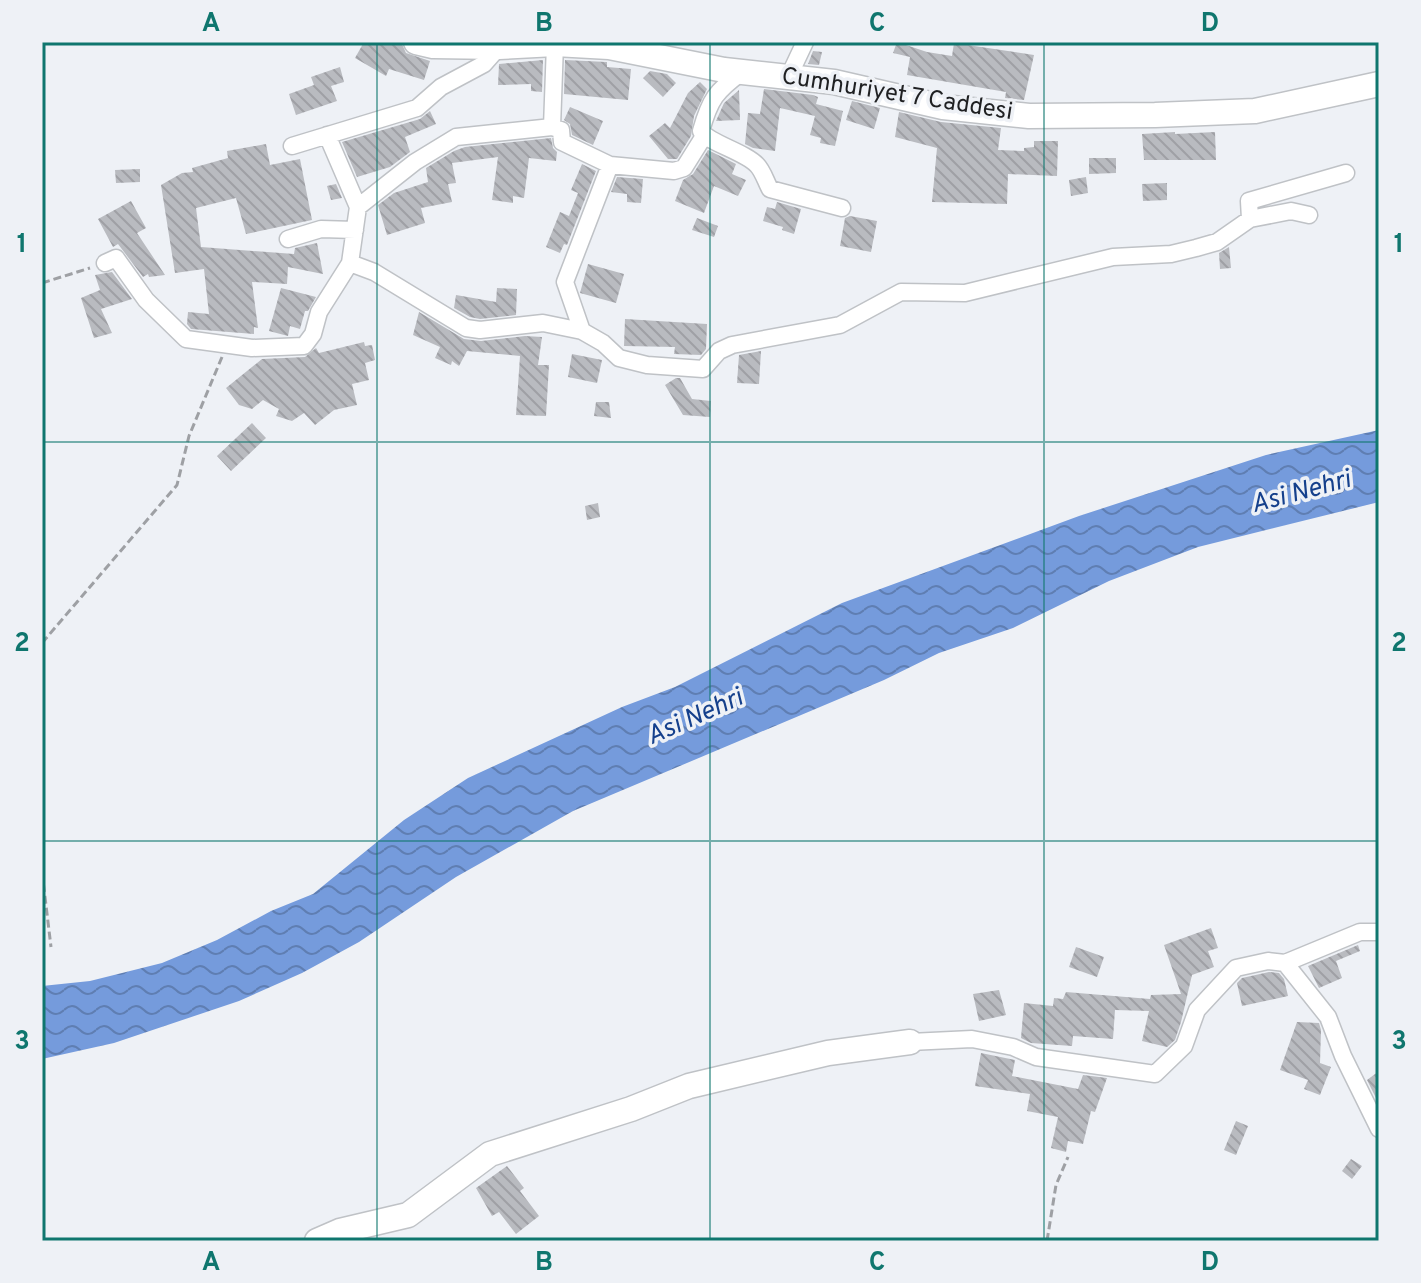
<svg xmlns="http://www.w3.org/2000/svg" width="1421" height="1283" font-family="Overpass,sans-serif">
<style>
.water{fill:url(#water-waves)}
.building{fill:url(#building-back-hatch)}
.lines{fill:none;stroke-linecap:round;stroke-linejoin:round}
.street-casing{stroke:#bfc2c6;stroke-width:19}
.secondary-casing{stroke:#bfc2c6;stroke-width:27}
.path{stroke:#9ea0a4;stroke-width:3;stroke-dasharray:8 4;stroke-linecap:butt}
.street{stroke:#fff;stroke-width:16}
.secondary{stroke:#fff;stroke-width:24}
.grid{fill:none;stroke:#0f766e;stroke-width:2;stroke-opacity:0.55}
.labels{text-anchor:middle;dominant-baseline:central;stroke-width:7;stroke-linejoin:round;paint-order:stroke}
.street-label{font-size:24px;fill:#1f2022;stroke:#eef1f6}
.water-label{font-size:26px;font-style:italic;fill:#15408c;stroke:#eef1f6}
.neatline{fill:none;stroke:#0f766e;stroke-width:3}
.grid-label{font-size:26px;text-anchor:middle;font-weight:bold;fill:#0f766e}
</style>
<defs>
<pattern id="water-waves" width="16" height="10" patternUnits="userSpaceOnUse" patternTransform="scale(2)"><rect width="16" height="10" fill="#759bdc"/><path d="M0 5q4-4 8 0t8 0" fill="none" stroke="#5f7eb2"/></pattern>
<pattern id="building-back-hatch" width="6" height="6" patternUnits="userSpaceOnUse" patternTransform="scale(2)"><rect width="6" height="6" fill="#b9bbc0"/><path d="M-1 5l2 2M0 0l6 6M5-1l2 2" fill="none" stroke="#9fa0a5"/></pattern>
</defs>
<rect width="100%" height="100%" fill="#eef1f6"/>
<path class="water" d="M1379,430V502L1198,547L1109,581L1013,628L939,653L884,680L573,811L456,877L359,942L302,973L239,1001L114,1043L42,1059V986L90,981L162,963L217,940L271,911L313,894L404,820L468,778L622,707L675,687L842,603L1079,516L1266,455Z"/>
<path class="building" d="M364,42H401L406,53L430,61L424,80L389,69L386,76L355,58Z
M897,42L927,52L952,56L954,43L1034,55L1024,100L1005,98L1006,92L907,75L910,57L893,53Z
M813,51L822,52L819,65L808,64Z
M543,60L542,92L531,91V84L498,85L499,64Z
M565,60L607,62V67L631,69L628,100L564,94Z
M340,67L344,82L331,86L337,101L296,115L289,94L314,85L311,77Z
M650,71L667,74L676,83L663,97L643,78Z
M700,82L707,89L694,116L691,136L677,159H668L649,136L665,123L670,128L688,93Z
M764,89L813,95L818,97L816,104L843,111L835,146L820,143L821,138L810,135L815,116L780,108L775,151L753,148L745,144L748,113L760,114Z
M739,90L740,120L716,121L724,103Z
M852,101L880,108L874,129L846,120Z
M570,107L603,121L593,145L572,135L570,124L564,120Z
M430,111L436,124L405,137L410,152L390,167L357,177L342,142L420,119Z
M899,112L941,122L1001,128L998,150L1024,151V148L1034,147V141H1058L1057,176L1008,174L1007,204L932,202L937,148L895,137Z
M1175,132V134L1215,132L1216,160H1144L1142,134Z
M551,138L553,148L557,152L556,161L529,158L524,198L513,196V203L492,200L498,157L452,163L456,183L448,184L452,202L421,208L425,223L387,235L378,205L394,193L428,182L426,168L454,151L465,147Z
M266,144L270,165L300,159L312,220L246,234L236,198L196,208L201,247L294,254L295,248L317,243L323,274L288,267L287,284L252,282L258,328L254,327V334L191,329L187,324L188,312L209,314L204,269L175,273L161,185L182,173L193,172L192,168L228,158L227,151Z
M708,150L736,164L732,174L746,180L738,196L714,186L704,213L675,201L683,180L693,174Z
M1089,158H1116V173L1089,174Z
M582,164L596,171L567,245L564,244L560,253L546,247L560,212L569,216L578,193L571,190Z
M140,169V182L116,183L115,170Z
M617,177L643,179L641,203L627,202V194L611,192Z
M1086,177L1088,193L1071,196L1069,180Z
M1167,183V200L1143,201L1142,184Z
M336,184L342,198L331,200L327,186Z
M131,201L146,228L137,233L165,275L149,277L148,274L143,277L118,244L113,247L98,219Z
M777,202L801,209L794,234L782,230L783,227L763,221L767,207L775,209Z
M850,216L877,221L871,252L840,246L845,218Z
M697,218L718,226L714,237L692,230Z
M1229,247L1231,268L1220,269L1219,253Z
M588,264L624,274L616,303L580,293Z
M112,272L132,299L101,309L112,333L94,338L81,298L100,290L95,275Z
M281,288L316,297L308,311H305L300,329L290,326L288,336L269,331Z
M497,288L517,289L516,315L480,319L470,317L454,308L456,295L496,302Z
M419,312L464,339L481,341L525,336L542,337L538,365H549L546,416L516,415L520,356L467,351L459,366L452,361L451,365L435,358L440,347L413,335Z
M625,319L707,324L706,349L701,355L674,354L675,347L624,346Z
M364,342L365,346L372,345L375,360L365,363L369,380L352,384L357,405L334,410L315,425L304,413L292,421L276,416L279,409L263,400L252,409L239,405L226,388L262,359L305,357L316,348L319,353Z
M761,351L759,384L737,383L739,355Z
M572,354L602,360L597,383L568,377Z
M676,378H680L692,399L711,401L710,417L683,415L665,385Z
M596,402H609L611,418L594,416Z
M252,423L266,438L231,471L217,456Z
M598,503L600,517L587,520L585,506Z
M1211,928L1218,948L1208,951L1214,967L1192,975L1181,1022L1175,1040L1167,1047L1142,1041L1149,1011L1115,1010L1113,1039L1073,1036L1072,1046L1031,1043L1021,1038L1024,1003L1053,1006L1054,998L1063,999L1066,992L1150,999L1151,995L1181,994L1164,945Z
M1358,945L1360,951L1336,961L1342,978L1319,988L1308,966Z
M1076,947L1104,957L1097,977L1069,967Z
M1269,972L1279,973L1284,979L1288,996L1242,1006L1237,983L1242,978Z
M999,990L1006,1015L979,1021L973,994Z
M1297,1022L1319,1023L1321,1030L1320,1063L1331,1067L1320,1095L1304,1089L1308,1080L1280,1070Z
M981,1053L1015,1060L1012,1076L1078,1089L1083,1075L1107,1078L1095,1112L1091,1111L1083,1144L1068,1141L1066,1152L1051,1148L1058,1117L1027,1111L1030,1094L975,1086Z
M1379,1071V1104L1367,1080Z
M1236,1121L1248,1126L1236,1155L1224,1150Z
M1351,1159L1362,1166L1352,1179L1342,1171Z
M507,1166L524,1188L520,1191L539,1216L516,1234L499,1212L492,1216L476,1188Z"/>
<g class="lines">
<g class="street-casing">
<path id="street" d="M742,72C716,91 710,99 701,131C709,143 745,152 757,165C763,171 766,182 770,189L842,208
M789,76L805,42
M552,127L561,130L562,142L610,165L674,171L684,168L704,136
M327,135L358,207
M292,146L417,108L441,87L484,64L499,47
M1250,219L1249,201L1346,173
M288,239L321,229L355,230
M105,263L116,258L146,300L186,339L252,348L304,346L313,334L319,312L350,263L358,207L415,162L456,137L552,127L555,44
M350,263L374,272L466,328L480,330L543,323L582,331L603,343L619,358L647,365L703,369L719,351L732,345L840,325L901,292L965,293L1113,257L1171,254L1196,248L1217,242L1250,219L1291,211L1309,215
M582,331L565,282L610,165
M1285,963L1360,932H1379
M910,1042L972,1039L1013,1047L1036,1057L1155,1074L1184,1046L1197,1010L1236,968L1268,961L1285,963L1328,1017L1343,1056L1379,1129"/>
</g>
<g class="secondary-casing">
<path id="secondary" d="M416,42L433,46L499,47L555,44L609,47L724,70L834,82L943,107L1029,116L1155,115L1255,111L1379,84
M317,1241L340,1231L408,1215L490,1154L631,1109L689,1086L828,1053L910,1042"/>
</g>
<path class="path" d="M42,283L90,268
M42,643L177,485L189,436L222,357
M42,872L51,947
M1047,1241L1056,1185L1068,1157"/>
<use href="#street" class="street"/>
<use href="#secondary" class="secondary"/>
</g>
<path class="grid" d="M377,42V1241M710,42V1241M1044,42V1241M42,442H1379M42,841H1379"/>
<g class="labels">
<g class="street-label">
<text transform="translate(897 95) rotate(9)">Cumhuriyet 7 Caddesi</text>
</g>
<g class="water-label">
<text transform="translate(1301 493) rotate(-15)">Asi Nehri</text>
<text transform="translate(695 718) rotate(-24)">Asi Nehri</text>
</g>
</g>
<rect width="1421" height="1283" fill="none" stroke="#eef1f6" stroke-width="88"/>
<rect x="44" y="44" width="1333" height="1195" class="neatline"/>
<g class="grid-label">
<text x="211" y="31">A</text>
<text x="544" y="31">B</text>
<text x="877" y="31">C</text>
<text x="1210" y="31">D</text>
<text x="22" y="252">1</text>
<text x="1399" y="252">1</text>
<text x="22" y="651">2</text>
<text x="1399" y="651">2</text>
<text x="22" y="1049">3</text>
<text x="1399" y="1049">3</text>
<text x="211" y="1270">A</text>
<text x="544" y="1270">B</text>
<text x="877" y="1270">C</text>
<text x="1210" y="1270">D</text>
</g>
</svg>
